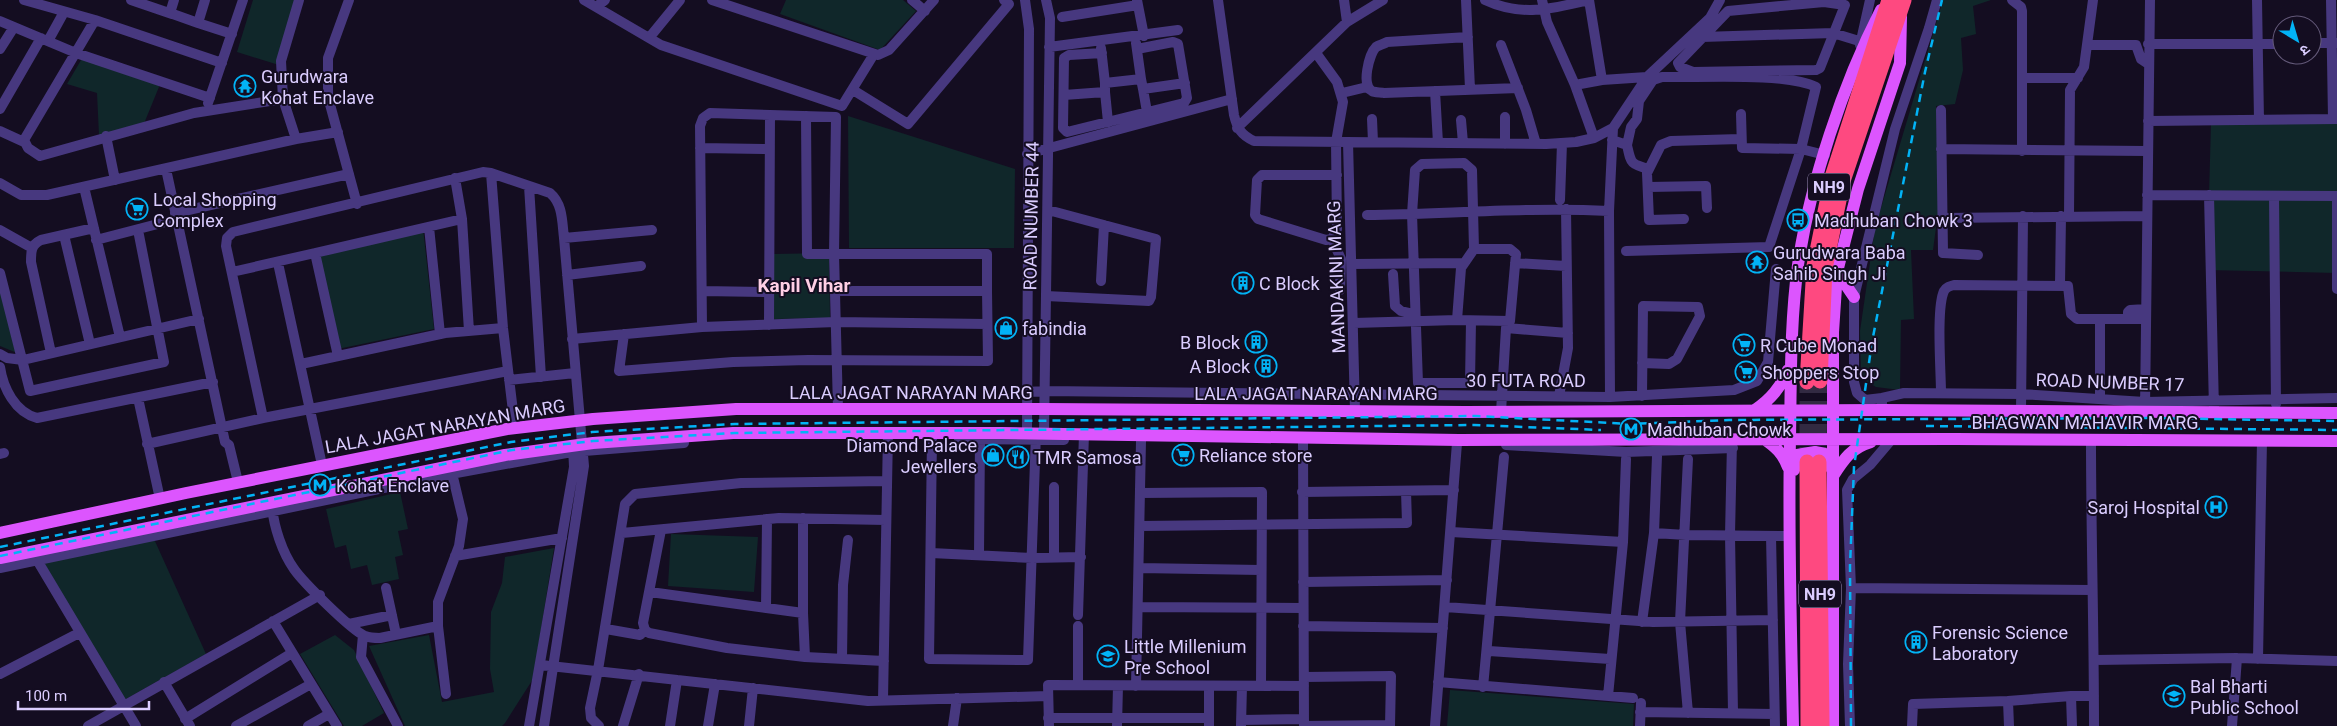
<svg xmlns="http://www.w3.org/2000/svg" width="2337" height="726" font-family="Roboto,'Noto Sans Devanagari',sans-serif">
<style>
.green{fill:#10272a}
.lines{fill:none;stroke-linecap:round;stroke-linejoin:round}
.highway-tunnel{stroke:#322a42;stroke-width:15;stroke-dasharray:15 8;stroke-linecap:butt}
.minor{stroke:#47387f;stroke-width:10}
.major{stroke:#dc55fe;stroke-width:12}
.highway{stroke:#fe4980;stroke-width:15}
.rail{stroke:#02b3f6;stroke-width:2.5;stroke-dasharray:8 6;stroke-linecap:butt}
.labels{text-anchor:middle;dominant-baseline:central;stroke-width:4;stroke-linejoin:round;paint-order:stroke}
.shield{fill:#140d21;stroke:#9f93bc;stroke-width:1}
.shield-label{font-size:16px;font-weight:bold;fill:#dbcdff}
.poi-label{font-size:18px;fill:#dbcdff;stroke:#140d21;text-anchor:start}
.street-label{font-size:18px;fill:#dbcdff;stroke:#140d21}
.neighbourhood-label{font-size:19px;font-weight:bold;fill:#ffcfe5;stroke:#140d21}
</style>
<rect width="100%" height="100%" fill="#140d21"/>
<path class="green" d="M253,0H303L282,66L237,52Z
M786,0H903L916,11L880,50L780,14Z
M1943,0H1991L1973,6L1976,34L1961,38L1963,70L1955,104L1936,106L1939,205L1933,250H1911L1914,319L1901,320L1900,390L1876,387L1861,378L1860,331L1875,228Z
M84,55L161,82L143,126L99,135L97,93L67,84Z
M848,116L1015,169L1014,248H849Z
M2211,123H2337V273L2207,270Z
M423,228L434,329L333,350L312,254Z
M829,253L830,318L774,319V254Z
M0,275L17,353L0,346Z
M400,492L408,529L398,531L403,555L395,557L399,579L372,585L367,565L351,569L346,545L335,548L326,509Z
M671,534L758,537L754,592L668,586Z
M154,539L206,654L124,700L44,563Z
M554,548L533,679L505,723L502,726H405L369,646L429,635L442,702L494,692L490,669L491,612L502,583L505,557Z
M335,635L354,650L384,713L362,726H344L300,654Z
M1450,690L1634,704L1633,726H1447Z"/>
<g class="lines">
<path class="highway-tunnel" d="M1807,462V382
M1819,462L1820,381"/>
<path class="minor" d="M24,0L95,20L222,63
M131,0L172,14
M174,0L170,13L198,23L205,0
M349,0L328,58V97L357,204
M584,0L596,7L605,0
M712,0L878,55L889,50L934,0
M912,0L925,11
M1025,0L1029,29L1027,433
M1137,0L1144,36
M1218,0L1234,115C1237,128 1241,135 1254,141L1546,144L1576,142L1594,138L1613,128L1647,77L1710,18L1720,0
M1344,0L1347,22
M1466,0L1470,89
M1485,0C1521,17 1552,9 1589,0
M1542,0L1547,22L1575,85L1594,138
M1589,0L1602,80
M2012,0L2021,7L2022,11V151
M2257,0L2259,120
M2331,0L2333,119
M1824,2L1845,5L1820,68L1816,70L1693,72L1680,67L1678,63L1728,11Z
M596,7L661,45L842,106L874,54
M1062,17L1138,5
M95,20L24,140L28,148L40,156L194,113L283,99
M0,21L76,53L210,98
M198,23L232,34
M1468,37L1387,42C1384,44 1379,45 1376,47C1369,54 1361,86 1372,91C1375,93 1381,92 1384,93L1518,88
M1702,37L1833,33L1859,41
M649,38L680,0
M48,41L64,12
M2312,43H2337
M2148,44H2282
M1501,45L1526,110L1536,144
M1860,45L1870,0
M2087,45H2136L2141,59L2147,63
M1049,47L1178,30
M1101,48L1105,83L1141,79L1136,43
M0,49L14,27
M1102,53L1069,55L1064,58L1063,128L1067,132L1184,103L1187,98L1178,44L1173,42L1137,49
M1316,53L1337,82L1343,102L1336,142L1337,229L1332,239L1326,240L1258,219L1255,215L1257,180L1262,175H1337
M2022,78H2078
M1141,79L1143,89L1185,83
M1575,85L1602,80L1647,77
M1143,89L1147,112
M853,90L908,124L1009,4L1004,0
M1435,91L1438,143
M1105,92L1108,122
M1342,93L1367,87
M1064,95L1105,92V83
M208,103L243,0
M0,109L41,38
M1941,110L1943,253L1978,255
M1741,114L1742,148L1801,149L1825,155
M806,116L807,254H987V291
M1505,117V144
M1372,119L1373,142
M1461,120L1463,143
M2148,121L2337,119
M1237,128L1347,22L1383,0
M0,131L24,142
M106,136L115,180
M296,139L283,99L281,61L299,0
M1612,140L1627,145C1631,163 1630,164 1649,169
M1348,142L1355,411
M700,148L769,149
M1941,149L2147,151
M1027,154L1232,99
M166,169L225,442L229,445L238,482
M491,173L503,328L515,428
M455,178L462,219L469,331
M0,183L21,195H47L296,139L338,132
M529,186L541,377
M84,187L120,337
M1648,187L1706,186L1707,208
M2147,195L2337,196
M2209,195L2214,409
M2274,196L2276,404
M2337,196V289
M1560,200L1562,143
M175,213L349,174
M1367,215C1448,214 1528,207 1609,211
M2069,216L2070,90L2084,67L2093,0
M1944,218L2147,216
M1684,219L1649,220L1647,173L1661,145L1671,141L1740,139
M429,227L440,334
M0,230L32,248
M64,235L90,344
M564,238L652,230
M1332,239L1341,259L1340,290
M96,240L177,219
M1474,249H1510L1516,254L1510,321L1506,328L1501,412
M1626,251L1769,247L1801,149L1816,87C1785,72 1699,78 1662,77L1653,80L1639,101L1637,119L1631,127L1627,145
M278,263L322,465
M1515,263L1566,266
M1352,264L1462,263
M232,272L315,253
M0,273L30,391L164,362L138,230
M1393,274L1395,306L1401,311L1414,314
M567,275L641,266
M1101,281L1104,225
M2060,285L2061,216
M702,291L769,292
M1046,296L1149,301L1151,297L1156,239L1048,210
M2128,319V312L2130,310L2146,309
M1457,320L1461,268L1474,249L1472,170L1464,163L1422,164L1415,170L1412,214L1418,383H1470L1471,321
M1354,323L1457,320L1510,321
M769,325L770,115
M702,327L700,126L703,118L710,113L836,117L834,254L838,409
M1506,328L1568,333
M624,334L619,371L733,362L808,360L988,361L987,291H835
M572,339L702,327L836,322L987,324
M51,353L31,262C31,251 31,245 41,240L94,228
M0,354L7,358L23,360L199,319
M338,356L315,253L462,219
M301,364L445,333L503,328
M0,367C3,388 15,412 37,418L213,382
M509,380L575,373
M1027,392L1045,391L1610,397L1734,390L1757,381L1768,362L1776,269
M1941,393C1941,372 1936,308 1944,291C1946,287 1950,286 1954,285L2068,286L2071,314L2077,319H2146
M1559,396L1568,348L1566,209
M1642,396L1643,306L1698,307L1700,316L1677,359L1669,364L1642,363
M1610,397L1609,211L1613,128
M138,398L160,499
M1882,398L1904,393L2021,394L2145,402L2337,398
M2100,399V320
M1882,404V398L1865,400L1857,393L1854,382V297L1895,129L1929,28L1937,0
M2145,409L2150,0
M2021,412L2023,216
M263,418L226,246L227,238L233,232L483,172L491,173L550,193C563,204 562,222 564,238L584,466L544,726
M1044,433L1050,18L1046,0
M1303,437L1304,726L1390,725
M932,439L929,659L1028,660L1036,433
M959,439L1064,440
M2091,439C2091,535 2094,630 2094,726
M1732,442L1730,535L1733,713
M147,444L263,418L508,371
M1506,445L1626,452L1733,448
M0,454L4,453
M1688,459L1680,622L1688,713
M1302,492L1454,490
M1140,493L1262,492L1261,686
M272,507C274,527 282,552 294,569C303,582 351,630 365,636C370,638 374,638 380,638L438,626
M803,518V613L805,657
M1140,526L1407,523L1406,491
M1451,532L1623,542
M622,533L779,518L886,520
M1654,533L1686,535L1788,536
M1771,536L1775,726
M931,553L1032,558L1081,557
M34,555L136,726
M979,555L980,439
M455,556L562,538
M1054,558V487
M0,568L451,474L572,452L684,443
M1139,568L1261,570
M1303,582L1447,580
M386,588L396,634
M1851,588L2092,590
M650,592L803,613
M1138,607L1303,608
M1445,607L1653,622L1773,620
M766,608L767,519
M1078,615L1084,434
M273,621L337,726
M1642,622L1654,533L1657,456
M349,624L392,615
M1078,626V685
M1303,626L1443,628
M606,629L640,635L645,630
M645,630L649,633L727,648L805,657L884,661
M645,630L643,623L661,530
M363,635L361,657L398,726
M1486,655L1504,457
M842,659L843,585L848,540
M2258,659L2262,440
M2095,660L2237,658L2337,661
M541,665L868,701L1048,696
M0,674L79,633
M1304,677L1391,676L1390,726
M164,682L190,726
M1438,682L1633,698
M1136,686L1141,441
M1483,687L1486,655L1489,651L1610,659
M446,694L438,626V602L459,546L463,519L451,469
M1608,696L1623,542L1626,459
M2071,696H2094
M883,700L888,433
M2008,701L2071,696L2072,726
M1640,712L1774,714
M1048,718H1209
M185,719L292,653
M1241,720L1304,719
M1241,725L1242,686
M88,726L320,595
M236,726L311,684
M308,726L329,714
M529,726L574,467L573,446
M599,726L591,718L590,708L598,670L625,504L635,494L741,483L887,481
M623,726L639,674
M670,726L677,680
M708,726L715,684
M749,726L753,688
M953,726L957,698
M1049,726L1048,685L1304,686
M1117,726L1118,686
M1209,726V686
M1435,726L1457,443L1459,440
M1640,726L1641,703
M1850,726L1848,664L1851,588L1847,490L1853,479L1870,465L1892,439
M1912,726L1913,704L2008,701L2009,726
M2232,726L2237,658"/>
<path class="major" d="M1837,272L1854,297
M1755,410C1771,399 1780,388 1788,370
M1764,439C1776,447 1783,454 1788,467
M1794,470L1797,455L1815,452L1825,454L1831,468
M1833,476C1844,459 1851,448 1871,442
M0,533L186,493L507,429L593,419L736,409H1044L1465,412L1883,410L2337,413
M0,558L505,455L593,443L733,433H1001L1459,440L1956,439L2337,441
M1793,726C1791,630 1788,535 1790,439C1791,381 1790,323 1798,265C1810,183 1843,84 1881,10
M1833,726V332L1837,272L1858,189L1900,63L1901,17"/>
<path class="highway" d="M1820,381L1825,269L1843,181L1904,0
M1807,382L1814,266L1832,177L1889,0
M1807,462L1808,726
M1819,462L1822,726"/>
<path class="rail" d="M1926,426L2337,430
M0,547L511,442L592,432L735,424L1475,416L1631,424L1729,420L2146,418L2337,421
M0,556L512,450L593,441L735,433L1474,425L1601,430
M1851,726L1850,566L1854,467L1872,342L1925,72L1942,0"/>
</g>
<defs>
<g id="temple-ring" transform="scale(1.125)"><circle r="9.5" fill="#140d21" stroke="#02b3f6" stroke-width="1.5"/><path d="M0-6L5-2H3V0L6.5 2.5H4V6H1.5V3h-3V6H-4V2.5H-6.5L-3 0V-2H-5Z" fill="#02b3f6"/></g>
<g id="supermarket-ring" transform="scale(1.125)"><circle r="9.5" fill="#140d21" stroke="#02b3f6" stroke-width="1.5"/><path d="M-6-5.5h2.5l.6 2H6L4.5 2H-2.5L-4.4-4H-6ZM-1.5 3.2a1.3 1.3 0 1 0 .1 0ZM3 3.2a1.3 1.3 0 1 0 .1 0Z" fill="#02b3f6"/></g>
<g id="bus-ring" transform="scale(1.125)"><circle r="9.5" fill="#140d21" stroke="#02b3f6" stroke-width="1.5"/><path d="M-5-6H5V4H4V6H2V4H-2V6H-4V4H-5ZM-3.5-4V0h7V-4ZM-3.5 1.2v1.5H-2V1.2ZM2 1.2v1.5H3.5V1.2Z" fill="#02b3f6"/></g>
<g id="building-ring" transform="scale(1.125)"><circle r="9.5" fill="#140d21" stroke="#02b3f6" stroke-width="1.5"/><path d="M-4-6H4V6H1V3H-1V6H-4ZM-2.5-4.3h1.7v1.8h-1.7ZM.8-4.3h1.7v1.8H.8ZM-2.5-1h1.7V.8h-1.7ZM.8-1h1.7V.8H.8Z" fill="#02b3f6"/></g>
<g id="shop-ring" transform="scale(1.125)"><circle r="9.5" fill="#140d21" stroke="#02b3f6" stroke-width="1.5"/><path d="M-5-2.5h2.3a2.7 3.5 0 0 1 5.4 0H5L5.5 6h-11ZM-1.5-2.5h3a1.5 2.3 0 0 0-3 0Z" fill="#02b3f6"/></g>
<g id="metro-ring" transform="scale(1.125)"><circle r="9.5" fill="#140d21" stroke="#02b3f6" stroke-width="1.5"/><path d="M-5.5 5V-5H-3L0 0L3-5H5.5V5H3V-.5L0 4L-3-.5V5Z" fill="#02b3f6"/></g>
<g id="restaurant-ring" transform="scale(1.125)"><circle r="9.5" fill="#140d21" stroke="#02b3f6" stroke-width="1.5"/><path d="M-5-6h1v4h1v-4h1v4h1v-4h1v5L-1.5 .5V6h-2V.5L-5-1ZM5-6V6H3V1.5H1.5Q1.5-4 5-6Z" fill="#02b3f6"/></g>
<g id="hospital-ring" transform="scale(1.125)"><circle r="9.5" fill="#140d21" stroke="#02b3f6" stroke-width="1.5"/><path d="M-5-5h3v3.5h4V-5h3V5h-3V1.5h-4V5h-3Z" fill="#02b3f6"/></g>
<g id="school-ring" transform="scale(1.125)"><circle r="9.5" fill="#140d21" stroke="#02b3f6" stroke-width="1.5"/><path d="M0-5L7-2L0 1L-7-2ZM-4 1L0 2.5L4 1V4Q0 6-4 4Z" fill="#02b3f6"/></g>
</defs>
<g fill-rule="evenodd">
<use href="#temple-ring" x="245" y="86"/>
<use href="#supermarket-ring" x="137" y="209"/>
<use href="#bus-ring" x="1798" y="220"/>
<use href="#temple-ring" x="1757" y="262"/>
<use href="#building-ring" x="1243" y="283"/>
<use href="#shop-ring" x="1006" y="328"/>
<use href="#building-ring" x="1256" y="342"/>
<use href="#supermarket-ring" x="1744" y="345"/>
<use href="#building-ring" x="1266" y="366"/>
<use href="#supermarket-ring" x="1746" y="372"/>
<use href="#metro-ring" x="1631" y="429"/>
<use href="#shop-ring" x="993" y="455"/>
<use href="#supermarket-ring" x="1183" y="455"/>
<use href="#restaurant-ring" x="1018" y="457"/>
<use href="#metro-ring" x="320" y="485"/>
<use href="#hospital-ring" x="2216" y="507"/>
<use href="#building-ring" x="1916" y="642"/>
<use href="#school-ring" x="1108" y="656"/>
<use href="#school-ring" x="2174" y="696"/>
</g>
<g class="labels">
<g class="shield">
<rect x="1808" y="173.5" width="42" height="27" rx="4"/>
<rect x="1799" y="580.5" width="42" height="27" rx="4"/>
</g>
<g class="shield-label">
<text x="1829" y="187">NH9</text>
<text x="1820" y="594">NH9</text>
</g>
<g class="poi-label">
<text x="261" y="76">Gurudwara<tspan x="261" dy="21">Kohat Enclave</tspan></text>
<text x="153" y="199">Local Shopping<tspan x="153" dy="21">Complex</tspan></text>
<text x="1814" y="220">Madhuban Chowk 3</text>
<text x="1773" y="252">Gurudwara Baba<tspan x="1773" dy="21">Sahib Singh Ji</tspan></text>
<text x="1259" y="283">C Block</text>
<text x="1022" y="328">fabindia</text>
<text x="1240" y="342" text-anchor="end">B Block</text>
<text x="1760" y="345">R Cube Monad</text>
<text x="1250" y="366" text-anchor="end">A Block</text>
<text x="1762" y="372">Shoppers Stop</text>
<text x="1647" y="429">Madhuban Chowk</text>
<text x="977" y="445" text-anchor="end">Diamond Palace<tspan x="977" dy="21">Jewellers</tspan></text>
<text x="1199" y="455">Reliance store</text>
<text x="1034" y="457">TMR Samosa</text>
<text x="336" y="485">Kohat Enclave</text>
<text x="2200" y="507" text-anchor="end">Saroj Hospital</text>
<text x="1932" y="632">Forensic Science<tspan x="1932" dy="21">Laboratory</tspan></text>
<text x="1124" y="646">Little Millenium<tspan x="1124" dy="21">Pre School</tspan></text>
<text x="2190" y="686">Bal Bharti<tspan x="2190" dy="21">Public School</tspan></text>
</g>
<g class="street-label">
<text transform="translate(1031 216) rotate(-89)">ROAD NUMBER 44</text>
<text transform="translate(1336 277) rotate(-92)">MANDAKINI MARG</text>
<text x="1526" y="380">30 FUTA ROAD</text>
<text transform="translate(2110 382) rotate(2)">ROAD NUMBER 17</text>
<text x="911" y="392">LALA JAGAT NARAYAN MARG</text>
<text x="1316" y="393">LALA JAGAT NARAYAN MARG</text>
<text x="2085" y="422">BHAGWAN MAHAVIR MARG</text>
<text transform="translate(445 426) rotate(-10)">LALA JAGAT NARAYAN MARG</text>
</g>
<g class="neighbourhood-label">
<text x="804" y="285">Kapil Vihar</text>
</g>
</g>
<g transform="translate(2297 40) rotate(142)"><circle r="24" fill="#140d21" stroke="#645a7a"/>
<path d="M0-4L9 19L0 12L-9 19Z" fill="#02b3f6"/>
<text y="-8" font-size="14" font-weight="bold" text-anchor="middle" fill="#dbcdff">उ</text>
</g>
<path d="M18 701v8h131v-8" fill="none" stroke="#dbcdff" stroke-width="2.5"/>
<text x="25" y="701" font-size="15" fill="#dbcdff" stroke="#140d21" stroke-width="4" paint-order="stroke">100 m</text>
</svg>
